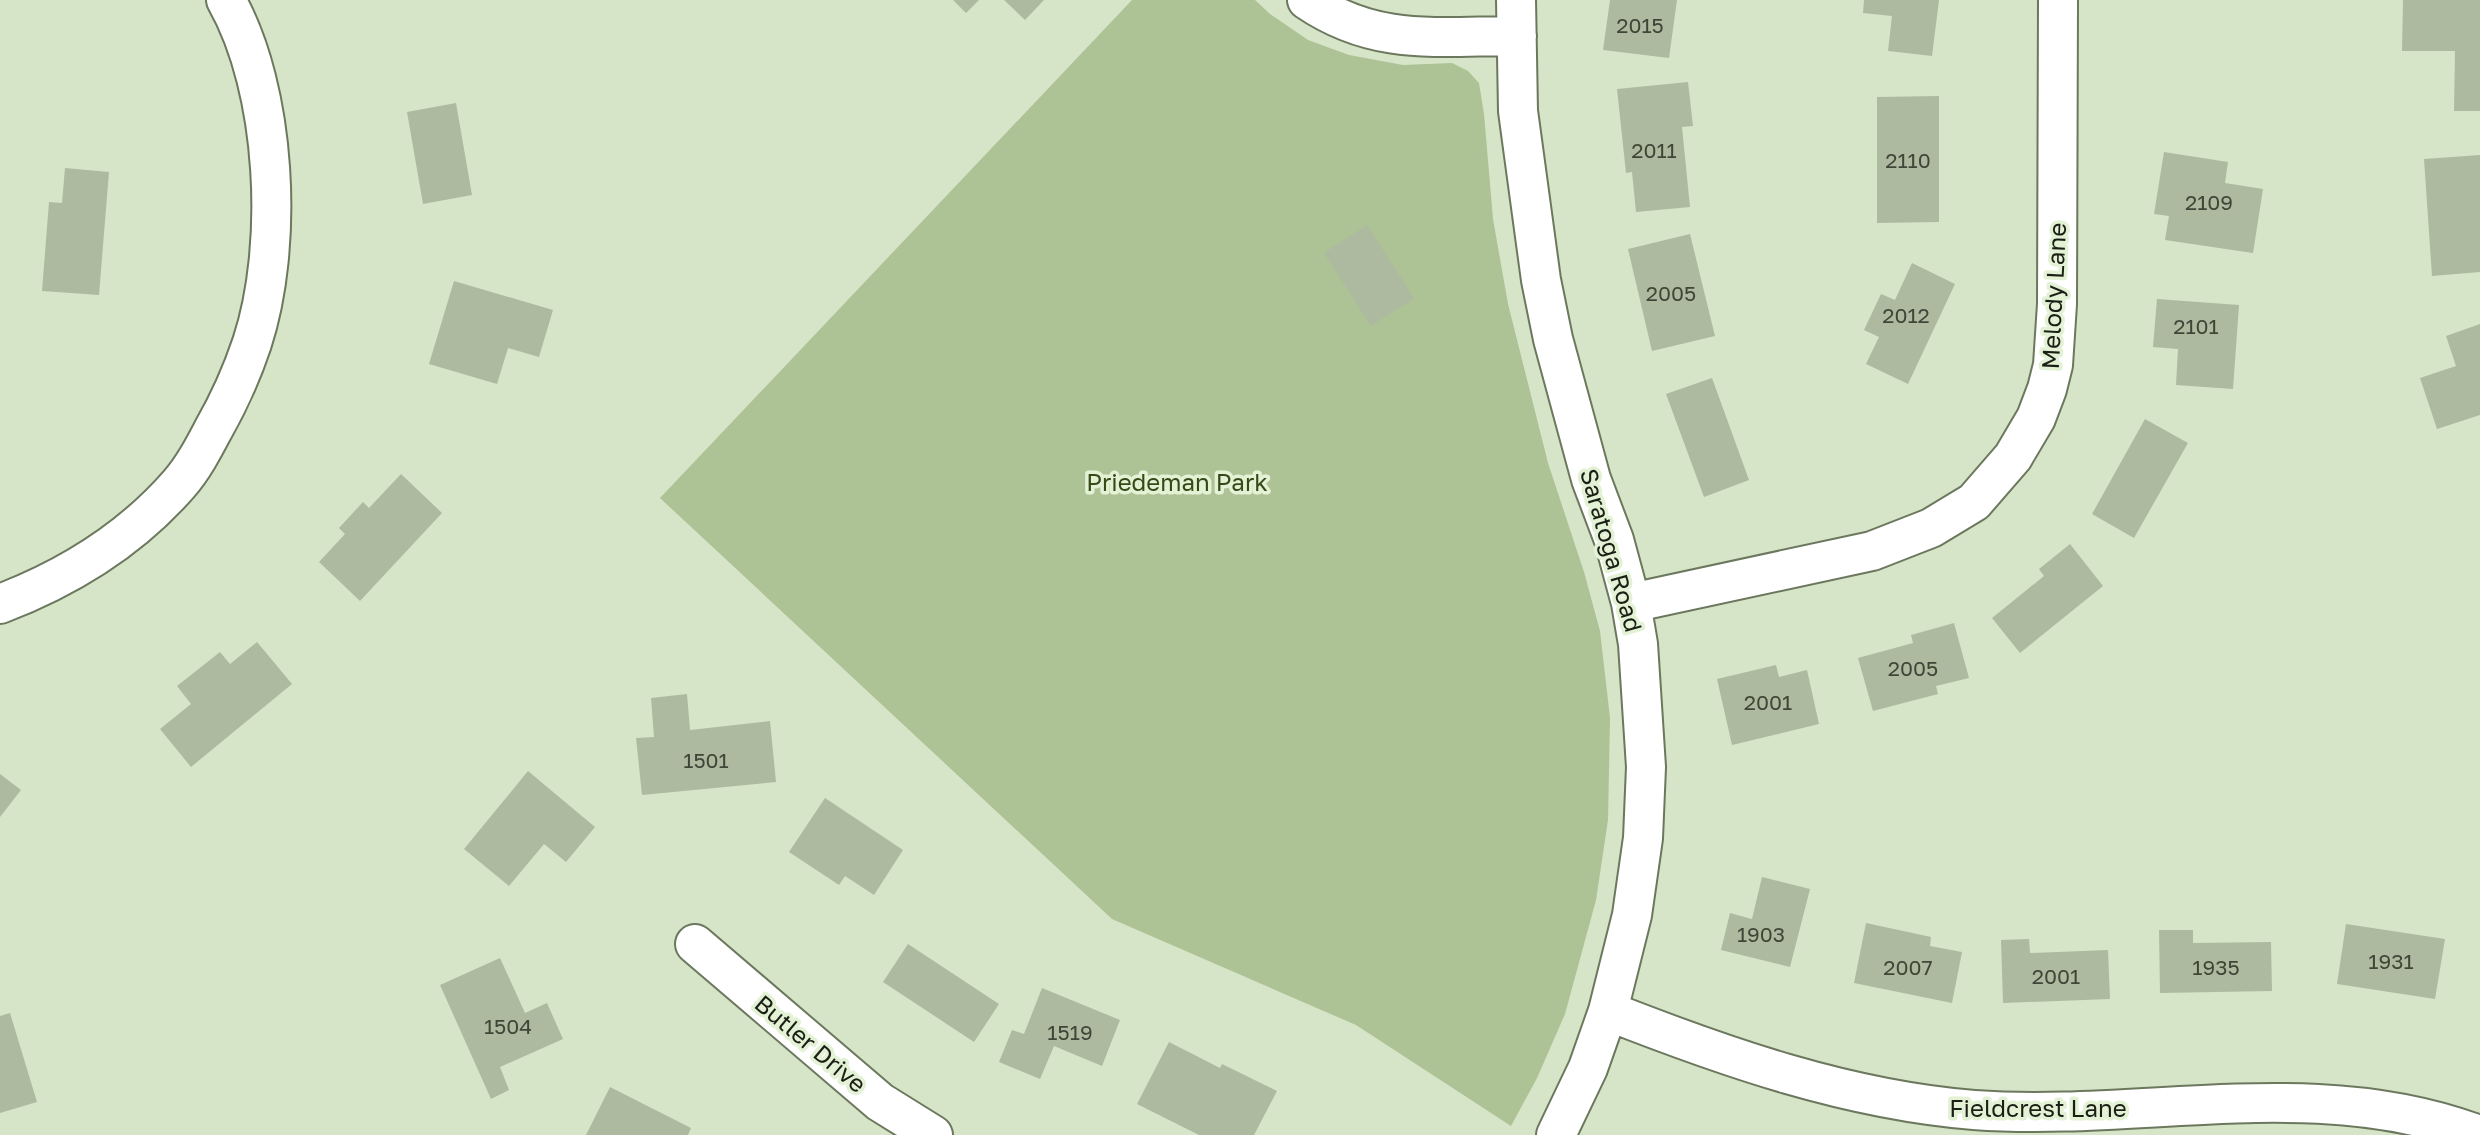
<svg xmlns="http://www.w3.org/2000/svg" width="2480" height="1135" font-family="'Golos Text',sans-serif">
<style>
.green{fill:#adc295}
.building{fill:#adba9f}
.lines{fill:none;stroke-linecap:round;stroke-linejoin:round}
.minor-casing{stroke:#6c785e;stroke-width:42}
.minor{stroke:#fff;stroke-width:38}
.labels{text-anchor:middle;dominant-baseline:central;stroke-width:7;stroke-linejoin:round;paint-order:stroke}
.number-label{font-size:21px;fill:#3f4638}
.street-label{font-size:24px;fill:#1a1f15;stroke:#e3f1d5}
.park-label{font-size:24px;fill:#354a17;stroke:#e3f1d5}
</style>
<rect width="100%" height="100%" fill="#d6e4c8"/>
<path class="green" d="M1132,0H1255L1270,14L1308,40L1349,55L1403,65L1452,63L1468,71L1479,83L1484,114L1493,219L1508,304L1548,463L1584,572L1600,631L1610,718L1608,820L1596,900L1565,1014L1537,1078L1511,1126L1356,1025L1112,919L660,498Z"/>
<path class="building" d="M953,0H979L966,13Z
M1004,0H1044L1025,20Z
M1610,0H1677L1669,58L1603,50Z
M1864,0H1939L1932,56L1888,51L1892,16L1863,13Z
M2403,0H2480V111H2454L2455,51H2402Z
M1688,82L1693,126L1682,127L1690,207L1636,212L1632,172L1626,173L1617,89Z
M1939,96V222L1877,223V97Z
M456,103L472,195L423,204L407,112Z
M2164,152L2228,162L2225,183L2263,189L2253,253L2165,240L2169,216L2154,214Z
M2480,155V272L2432,276L2424,159Z
M65,168L109,172L99,295L42,291L49,202L62,203Z
M1367,225L1414,298L1371,326L1324,253Z
M1690,234L1715,336L1652,351L1628,249Z
M1912,263L1955,284L1908,384L1866,364L1879,337L1864,330L1881,294L1895,300Z
M454,281L553,310L539,357L508,348L497,384L429,364Z
M2157,299L2239,305L2233,389L2176,385L2178,349L2153,347Z
M2480,324V415L2437,429L2420,378L2456,366L2446,336Z
M1712,378L1749,480L1704,497L1666,394Z
M2145,419L2188,443L2134,538L2092,514Z
M401,474L442,513L360,601L319,562L345,534L339,528L363,502L369,508Z
M2070,544L2103,586L2020,653L1992,618L2044,576L2039,569Z
M1954,623L1969,678L1936,686L1938,694L1873,711L1858,658L1913,643L1911,635Z
M257,642L292,684L191,767L160,729L191,704L177,686L220,652L230,664Z
M1776,665L1779,677L1807,670L1819,724L1732,745L1717,679Z
M687,694L690,730L770,721L776,782L642,795L636,738L654,737L651,698Z
M528,771L595,827L566,862L544,844L509,886L464,849Z
M0,774L21,790L0,817Z
M825,798L903,850L874,895L845,876L839,885L789,852Z
M1762,877L1810,889L1790,967L1721,950L1730,913L1752,919Z
M1866,923L1931,937L1930,946L1962,952L1952,1003L1854,983Z
M2346,924L2445,939L2435,999L2337,984Z
M2159,930H2193V943L2271,942L2272,991L2160,993Z
M2029,939L2030,953L2108,950L2110,999L2003,1003L2001,940Z
M908,944L999,1004L974,1042L883,982Z
M500,958L525,1013L547,1003L563,1039L500,1067L509,1090L491,1099L440,985Z
M1042,988L1120,1020L1102,1066L1054,1046L1040,1079L999,1062L1012,1030L1024,1034Z
M10,1013L37,1102L0,1113V1016Z
M1169,1042L1220,1068L1222,1064L1277,1091L1254,1135H1199L1137,1104Z
M610,1087L691,1128L688,1135H586Z"/>
<g class="lines">
<g class="minor-casing">
<path id="minor" d="M1307,0C1376,47 1438,36 1517,36
M1516,0L1518,111L1541,280L1553,339L1591,479L1614,540L1631,603L1638,644L1646,767L1643,838L1632,915L1608,1011L1588,1068L1556,1135
M1631,603L1872,551L1931,528L1974,502L2013,457L2036,418L2047,389L2053,365L2057,304L2058,0
M0,604C68,578 131,539 179,484C193,468 203,449 213,430C229,402 242,373 252,343C284,246 277,90 226,0
M695,944L880,1102L933,1135
M1608,1011C1725,1057 1848,1100 1974,1110C2142,1122 2316,1073 2479,1135"/>
</g>
<use href="#minor" class="minor"/>
</g>
<g class="labels">
<g class="number-label">
<text x="1640" y="25">2015</text>
<text x="1654" y="150">2011</text>
<text x="1908" y="160">2110</text>
<text x="2209" y="202">2109</text>
<text x="1671" y="293">2005</text>
<text x="1906" y="315">2012</text>
<text x="2196" y="326">2101</text>
<text x="1913" y="668">2005</text>
<text x="1768" y="702">2001</text>
<text x="706" y="760">1501</text>
<text x="1761" y="934">1903</text>
<text x="2391" y="961">1931</text>
<text x="1908" y="967">2007</text>
<text x="2216" y="967">1935</text>
<text x="2056" y="976">2001</text>
<text x="508" y="1026">1504</text>
<text x="1070" y="1032">1519</text>
</g>
<g class="street-label">
<text transform="translate(2053 296) rotate(-87)">Melody Lane</text>
<text transform="translate(1612 550) rotate(74)">Saratoga Road</text>
<text transform="translate(811 1043) rotate(40)">Butler Drive</text>
<text x="2038" y="1107">Fieldcrest Lane</text>
</g>
<g class="park-label">
<text x="1177" y="481">Priedeman Park</text>
</g>
</g>
</svg>
